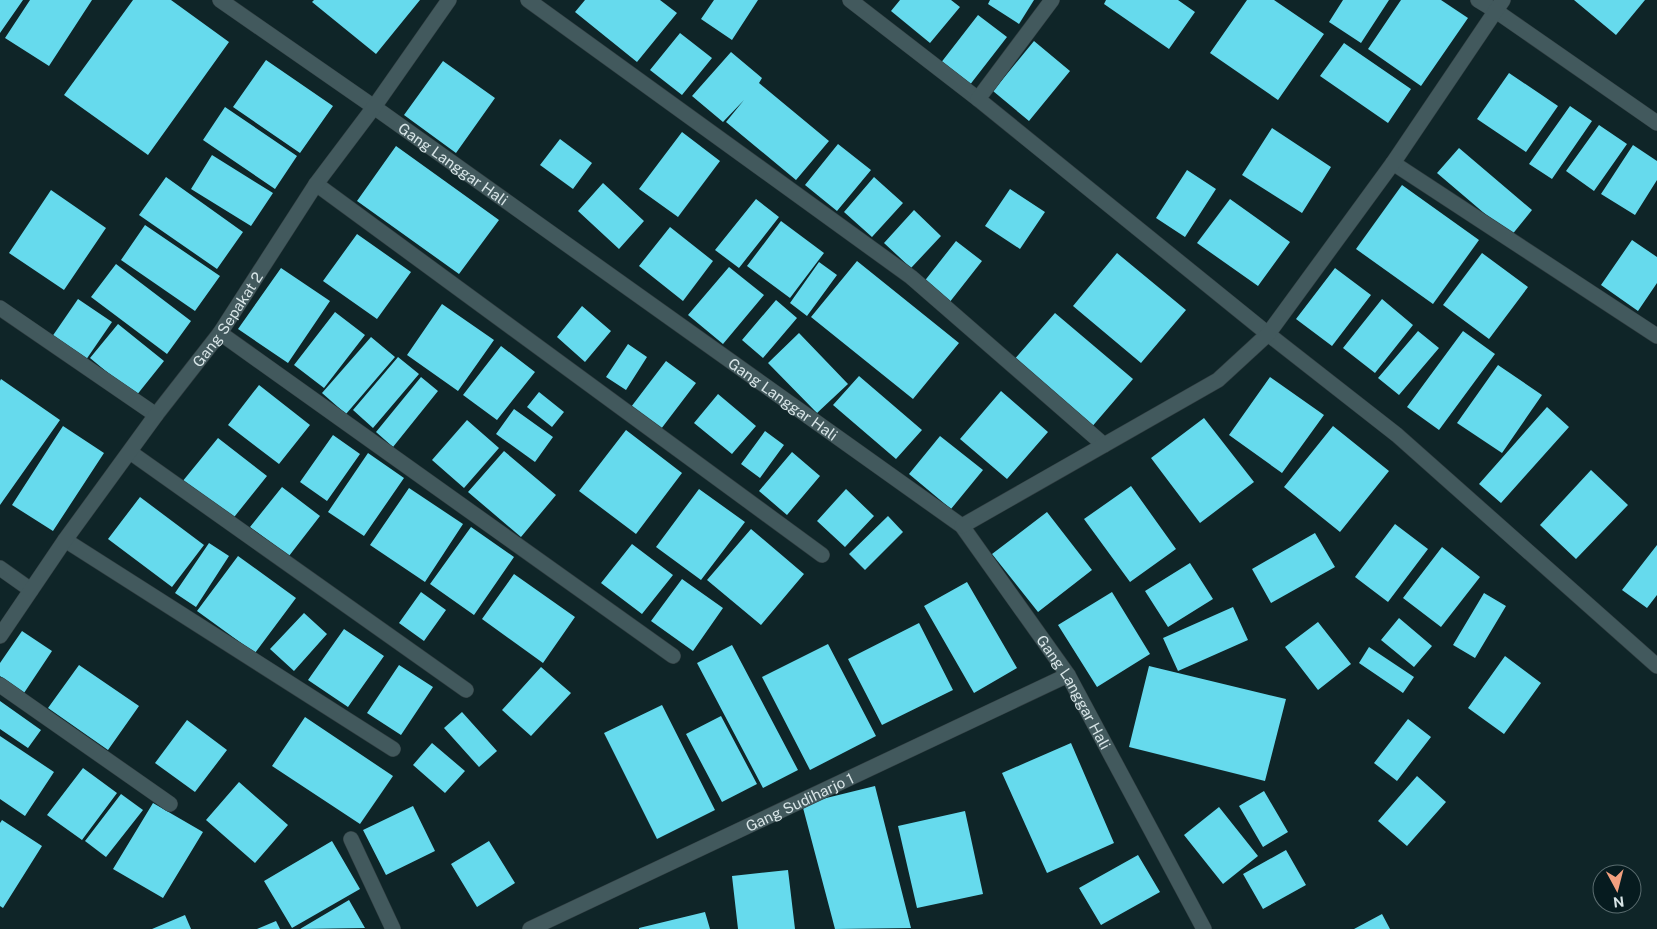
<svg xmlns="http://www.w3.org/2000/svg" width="1657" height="929" font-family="'Public Sans',sans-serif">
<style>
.building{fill:#66daed}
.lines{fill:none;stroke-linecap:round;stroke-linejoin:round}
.street-casing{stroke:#303d40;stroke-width:16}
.street{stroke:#42595d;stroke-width:15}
.labels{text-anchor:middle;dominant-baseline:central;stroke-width:5;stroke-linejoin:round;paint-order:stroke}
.street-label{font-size:15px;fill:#d8e5e7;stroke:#061b1f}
</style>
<rect width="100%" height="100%" fill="#0f2528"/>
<path class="building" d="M0,0H23L0,33Z
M30,0H92L49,66L5,38Z
M133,0H171L229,42L148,155L64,95Z
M314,0H420L376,54L312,2Z
M585,0H660L677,13L637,62L575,12Z
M714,0H758L732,40L701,19Z
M900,0H951L960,7L930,43L891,11Z
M990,0H1034L1019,24L988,4Z
M1106,0H1178L1195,12L1169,49L1104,4Z
M1247,0H1274L1324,34L1278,100L1210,53Z
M1343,0H1389L1361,43L1329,22Z
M1401,0H1441L1468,18L1421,86L1368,49Z
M1574,0H1645L1616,35Z
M978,15L1007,37L969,86L940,64Z
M680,33L712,58L682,95L650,70Z
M1034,41L1070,71L1029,121L993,91Z
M1344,43L1411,89L1388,123L1320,76Z
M731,52L762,78L759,83L829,141L796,180L726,122L744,100L723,122L692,96Z
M266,60L333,106L300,153L233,107Z
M443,61L495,98L456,153L404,115Z
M1509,73L1558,106L1526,152L1477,119Z
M1570,106L1592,121L1552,179L1529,164Z
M225,107L297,156L275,189L203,140Z
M1599,125L1627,144L1594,191L1566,171Z
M1272,128L1331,167L1302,213L1242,175Z
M682,132L720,161L678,217L639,189Z
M560,139L592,163L573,189L540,165Z
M838,144L871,170L837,211L805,185Z
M1633,145L1657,161V180L1635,215L1601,194Z
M396,146L499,220L459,274L357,201Z
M1459,148L1532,210L1511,236L1437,173Z
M212,155L273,193L251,226L191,189Z
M1187,170L1216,189L1185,237L1156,218Z
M166,177L243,232L217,269L139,215Z
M874,177L903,203L872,237L844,212Z
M603,183L644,221L619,249L578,211Z
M1402,185L1479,240L1433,304L1356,249Z
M1010,189L1045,212L1020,249L985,226Z
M51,190L106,228L64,290L9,253Z
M756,199L779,217L739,268L715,250Z
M1230,199L1290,242L1258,286L1197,243Z
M914,210L941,236L911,268L884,243Z
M781,221L824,253L790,298L747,266Z
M145,225L220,276L195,311L121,260Z
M670,227L713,261L683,301L639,266Z
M357,234L411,272L377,319L323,281Z
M1632,240L1657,257V283L1638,311L1601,285Z
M956,241L982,261L949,303L923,283Z
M1117,253L1186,310L1141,363L1073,306Z
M1482,253L1528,287L1489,339L1443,305Z
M857,261L959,343L913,399L811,317Z
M819,262L837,275L807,316L790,303Z
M116,264L191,321L167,354L91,297Z
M729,267L764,295L723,344L688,315Z
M281,268L330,301L288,363L238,329Z
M1335,268L1371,295L1332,346L1296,319Z
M78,299L112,322L79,370L45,347Z
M1382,299L1413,325L1375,373L1343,348Z
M776,300L797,318L763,358L742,340Z
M442,304L494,340L458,391L407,355Z
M582,306L611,331L585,362L557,337Z
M335,312L365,335L324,388L294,365Z
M1055,313L1133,379L1090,429L1012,362Z
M118,324L164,361L136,396L90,358Z
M1418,331L1439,348L1399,395L1378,378Z
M1463,331L1495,354L1439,430L1407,407Z
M799,333L848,384L817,413L768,363Z
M371,337L395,357L346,414L322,393Z
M628,344L647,357L626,390L606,377Z
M501,346L535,372L497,420L463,395Z
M398,357L419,374L373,428L353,410Z
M666,361L696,383L661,429L631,407Z
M1498,365L1542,395L1502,453L1457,423Z
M859,376L922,430L896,459L833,405Z
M421,377L438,391L393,447L376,432Z
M1270,377L1324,415L1282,473L1229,435Z
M1,379L60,420L0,505V381Z
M259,385L310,425L279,464L228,425Z
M1001,391L1048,432L1007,479L960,439Z
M539,392L564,412L552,427L527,407Z
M718,394L756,426L732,454L694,423Z
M1547,407L1569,427L1501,503L1479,484Z
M514,409L553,437L535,462L496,434Z
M1204,418L1254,482L1200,523L1151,458Z
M467,420L499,448L464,488L432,460Z
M63,426L104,453L53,531L12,505Z
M1333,426L1389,471L1340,532L1284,487Z
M626,430L682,473L636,534L579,491Z
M765,431L784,445L760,478L741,464Z
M333,435L360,454L327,501L300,482Z
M940,436L983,470L951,509L909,474Z
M218,438L267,476L231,521L182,482Z
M504,451L556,495L521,537L468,492Z
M792,452L820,476L787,515L759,491Z
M368,453L404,478L364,536L328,512Z
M1591,470L1628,505L1576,559L1540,525Z
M1131,486L1176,549L1130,582L1084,519Z
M282,487L320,516L289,556L250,527Z
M409,488L463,524L425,582L370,545Z
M699,489L745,522L701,580L656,547Z
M846,489L874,516L845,547L817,521Z
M140,497L204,545L172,587L108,539Z
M1047,512L1092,570L1038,612L992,554Z
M888,516L903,532L865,570L849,554Z
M1395,524L1428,549L1388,602L1355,577Z
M471,527L514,557L474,615L430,584Z
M751,529L804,574L761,625L707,580Z
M1315,533L1335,567L1271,603L1252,569Z
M209,543L229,556L196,607L175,593Z
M632,544L673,575L642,614L601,583Z
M1657,545V595L1647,608L1622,590Z
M1442,547L1480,577L1441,627L1403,598Z
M238,556L296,598L255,653L197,611Z
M1190,563L1213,599L1168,627L1145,591Z
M514,574L575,617L543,663L482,619Z
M682,579L723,608L693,651L651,621Z
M967,582L1017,668L974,693L924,606Z
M421,592L446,610L424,641L399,623Z
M1112,592L1150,654L1097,687L1058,625Z
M1484,593L1506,606L1475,658L1453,645Z
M1233,607L1248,640L1178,671L1163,638Z
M304,613L327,634L294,671L270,649Z
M1399,618L1432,646L1414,667L1381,640Z
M1318,622L1351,664L1318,690L1285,647Z
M919,623L953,690L882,725L848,659Z
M344,629L384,656L348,707L308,680Z
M22,631L52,651L24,693L0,676V663Z
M828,644L876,736L810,770L762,677Z
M732,645L798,770L763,788L697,663Z
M1369,647L1414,677L1403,693L1359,663Z
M1505,656L1541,683L1504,734L1468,708Z
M79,665L139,706L108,750L48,708Z
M399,665L433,687L401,735L367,713Z
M1149,666L1286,699L1265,781L1129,747Z
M541,667L571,693L531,736L502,710Z
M0,701L41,730L28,748L0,729Z
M662,705L715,810L657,839L604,733Z
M462,712L497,751L479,767L444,728Z
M721,716L757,784L722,802L686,734Z
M305,717L393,776L360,824L272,766Z
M1408,719L1431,737L1397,781L1374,763Z
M187,720L227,750L195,792L155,763Z
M0,736L54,772L25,816L0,799Z
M432,743L465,771L445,793L413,765Z
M1071,743L1114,843L1047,873L1002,773Z
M83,768L117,793L82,840L47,815Z
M1417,776L1446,802L1407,846L1378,821Z
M239,782L288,825L255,863L206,820Z
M875,786L911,928L835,929L802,804Z
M1264,791L1288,832L1263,847L1239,806Z
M121,794L143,810L106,857L85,841Z
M153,803L203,832L163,898L113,869Z
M413,806L435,851L386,875L363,830Z
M1219,807L1258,856L1223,884L1184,835Z
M965,811L983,894L917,908L898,826Z
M2,820L42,846L3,908L0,906V823Z
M332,841L360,889L292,928L264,881Z
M489,841L515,883L477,907L451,864Z
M1286,850L1306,885L1263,909L1243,874Z
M1138,855L1160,892L1101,925L1079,888Z
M788,870L795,929H738L732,876Z
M349,900L365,928L300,929Z
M705,912L710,929H639V928Z
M1382,914L1390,929H1354Z
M185,915L191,929H152Z
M276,921L280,929H257Z"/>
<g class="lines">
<g class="street-casing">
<g id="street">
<path id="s1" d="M220,0L374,107L962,526L1068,675L1204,929"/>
<path d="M528,0L911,277L1104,445"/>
<path d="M850,0L978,99"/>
<path d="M1052,0L978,99L1268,334L1397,435L1657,666"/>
<path d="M1478,0L1496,11L1657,123"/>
<path d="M1393,163L1657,336"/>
<path d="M316,184L822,555"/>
<path d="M0,308L156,415"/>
<path d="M220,333L673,656"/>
<path d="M130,452L466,690"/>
<path d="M962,526L1218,380L1268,334L1393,163L1503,0"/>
<path d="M65,540L393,749"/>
<path d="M0,568L31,590"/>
<path id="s2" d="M0,636L65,540L156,415L220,333L316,184L374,107L449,0"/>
<path d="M0,685L170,804"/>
<path d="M351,839L393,929"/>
<path id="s3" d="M530,929L1068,675"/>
</g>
</g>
<use href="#street" class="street"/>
</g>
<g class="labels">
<g class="street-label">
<text stroke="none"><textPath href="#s1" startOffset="285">Gang Langgar Hali</textPath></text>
<text stroke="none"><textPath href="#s2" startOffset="390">Gang Sepakat 2</textPath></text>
<text stroke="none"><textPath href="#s1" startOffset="690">Gang Langgar Hali</textPath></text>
<text stroke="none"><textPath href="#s1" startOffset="1110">Gang Langgar Hali</textPath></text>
<text stroke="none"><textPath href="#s3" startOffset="298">Gang Sudiharjo 1</textPath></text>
</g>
</g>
<g transform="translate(1617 889) rotate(173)"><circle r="24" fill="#061b1f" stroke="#5a6c6f"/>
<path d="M0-4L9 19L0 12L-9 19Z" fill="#f2a07f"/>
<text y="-8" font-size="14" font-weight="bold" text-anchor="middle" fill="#d8e5e7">N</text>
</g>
</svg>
